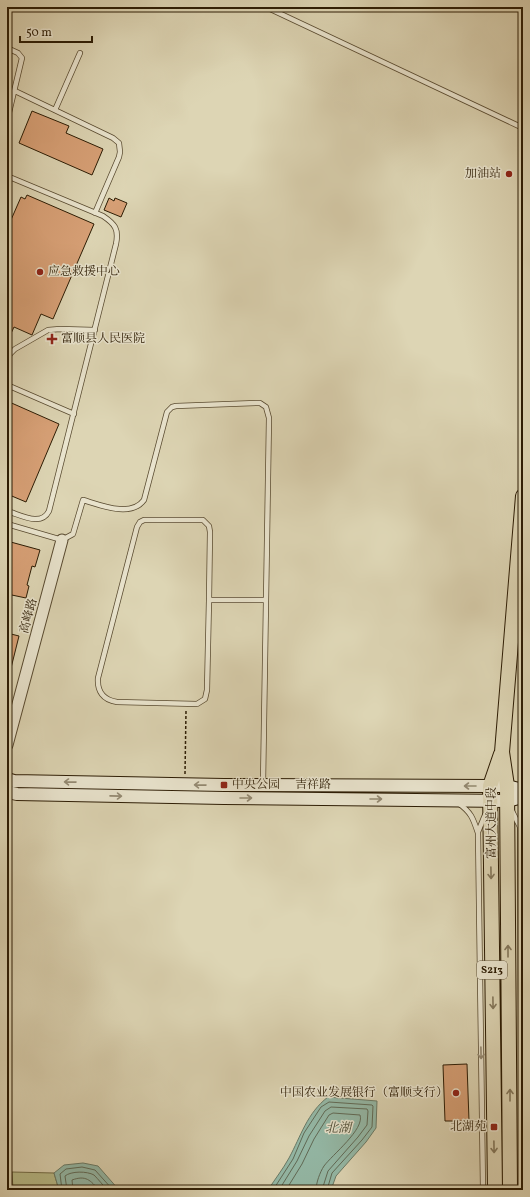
<svg xmlns="http://www.w3.org/2000/svg" width="530" height="1197" font-family="Vollkorn,'Noto Serif SC',serif">
<style>
.green{fill:#b8bb88;stroke:#726c46}
.water{fill:#94b9a7;stroke:#6a7a66}
.lines{fill:none;stroke-linecap:round;stroke-linejoin:round}
.shore{stroke:#606a56;stroke-width:1}
.building{fill:#d7a076;stroke:#2c1c04}
.service-casing{stroke:#584a30;stroke-width:6}
.tertiary-casing{stroke:#584a30;stroke-width:13}
.secondary-casing{stroke:#2c1c04;stroke-width:14}
.primary-casing{stroke:#2c1c04;stroke-width:16}
.path{stroke:#2c1c04;stroke-width:1.5;stroke-dasharray:3 2;stroke-linecap:butt}
.service{stroke:#e9e4ce;stroke-width:4.5}
.tertiary{stroke:#e9e4ce;stroke-width:11}
.secondary{stroke:#e9e4ce;stroke-width:12}
.primary{stroke:#ddd5b4;stroke-width:14}
.oneway{stroke:#948a73}
.oneway2{stroke:#84785c}
.poi-dot{fill:#8f2418;stroke:#e9e4ce;stroke-width:1.5}
.labels{text-anchor:middle;dominant-baseline:central;stroke-width:3;stroke-linejoin:round;paint-order:stroke}
.shield{fill:#e9e4ce;stroke:#655841;stroke-width:1}
.shield-label{font-size:11px;font-weight:bold;fill:#2c1c04}
.poi-label{font-size:12px;fill:#2c1c04;stroke:#e9e4ce;text-anchor:end}
.street-label{font-size:12px;fill:#2c1c04;stroke:#e9e4ce}
.water-label{font-size:13px;font-style:italic;fill:#4b4b35;stroke:#e9e4ce}
</style>
<rect width="100%" height="100%" fill="#ddd5b4"/>
<filter id="stains"><feTurbulence type="fractalNoise" baseFrequency=".005" numOctaves="4"/><feColorMatrix values="0 0 0 0 .2 0 0 0 0 .09 0 0 0 0 .02 0 0 0 .5 -.17"/></filter>
<radialGradient id="worn" r=".72"><stop offset=".6" stop-color="#630" stop-opacity="0"/><stop offset="1" stop-color="#630" stop-opacity=".3"/></radialGradient>
<path class="green" d="M12,1172L54,1173L59,1190H13Z"/>
<path class="water" d="M328,1097L377,1101L376,1128L366,1142L336,1176L331,1190H268C275,1179 283,1169 289,1158C301,1136 307,1113 328,1097Z
M83,1163L98,1166L119,1190H59L54,1173L64,1165Z"/>
<g class="lines">
<path class="shore" d="M62,1190L60,1174L66,1169L82,1167L95,1170L113,1190
M67,1190L65,1176C71,1171 87,1171 94,1175C98,1179 103,1185 107,1190
M73,1190L72,1180C86,1175 90,1180 99,1190
M273,1190L293,1159L304,1133L321,1107L329,1102L372,1105L373,1106L372,1127L362,1140L332,1173L327,1190
M279,1190L297,1161L309,1136L325,1111L331,1107L367,1109L368,1111L367,1125L358,1137L328,1171L322,1190
M286,1190L302,1164L314,1139L329,1115L333,1113L360,1115C365,1129 332,1155 324,1166C320,1172 316,1183 316,1190"/>
</g>
<path class="building" d="M32,111L69,126L66,133L103,149L92,175L19,143Z
M27,195L94,224L53,319L41,314L32,335L14,327L7,342V229L21,197L25,199Z
M109,198L114,201L115,198L127,203L121,217L104,210Z
M7,401L59,424L26,502L7,494Z
M7,541L40,550L35,567L32,566L27,585L29,586L26,598L7,594Z
M7,633L19,636L10,672H7Z
M467,1064L469,1121H445L443,1065Z"/>
<g class="lines">
<g class="service-casing">
<path id="service" d="M266,7L523,128
M7,48L18,53L22,58L7,121
M15,91L113,138L119,143L120,152L119,157L95,213
M55,110L80,53
M7,176L103,216C115,224 119,229 116,244L49,511C41,527 21,515 7,511
M7,360L10,354L15,349L48,330L60,329L95,330
M7,385L74,414
M7,524L62,540L73,534L83,500C100,505 131,518 144,500L167,412L172,407L176,406L257,403H260L266,407L269,418L263,784
M209,600L207,690L205,699L197,704L117,702C103,700 97,691 98,678L137,527L140,522L144,520H203L209,526L210,532L209,600H266
M458,803C471,812 473,818 478,833L483,1190
M512,811L520,827
M478,832L485,815
M522,1190L520,827L523,815"/>
</g>
<g class="tertiary-casing">
<path id="tertiary" d="M7,745L62,540"/>
</g>
<g class="secondary-casing">
<path id="secondary" d="M7,779L14,781L224,785L490,786H507L523,790
M7,792L17,794L224,798L507,801L523,797"/>
</g>
<g class="primary-casing">
<path id="primary" d="M495,1190L490,786L501,754
M510,1190L507,786L502,752L523,496"/>
</g>
<path class="path" d="M185,774L186,711"/>
<use href="#service" class="service"/>
<use href="#tertiary" class="tertiary"/>
<use href="#secondary" class="secondary"/>
<use href="#primary" class="primary"/>
</g>
<defs><path id="oneway-shaft" d="M-6 0H5M1.5-3L5.5 0L1.5 3" fill="none" stroke-width="1.6" stroke-linecap="round" stroke-linejoin="round"/></defs>
<g class="oneway">
<use href="#oneway-shaft" transform="translate(70 782) rotate(-179)"/>
<use href="#oneway-shaft" transform="translate(200 785) rotate(-179)"/>
<use href="#oneway-shaft" transform="translate(470 786) rotate(-180)"/>
<use href="#oneway-shaft" transform="translate(116 796) rotate(1)"/>
<use href="#oneway-shaft" transform="translate(246 798)"/>
<use href="#oneway-shaft" transform="translate(376 799)"/>
<use href="#oneway-shaft" transform="translate(481 1053) rotate(89)"/>
</g>
<g class="oneway2">
<use href="#oneway-shaft" transform="translate(491 873) rotate(89)"/>
<use href="#oneway-shaft" transform="translate(508 951) rotate(-90)"/>
<use href="#oneway-shaft" transform="translate(493 1003) rotate(89)"/>
<use href="#oneway-shaft" transform="translate(510 1095) rotate(-90)"/>
<use href="#oneway-shaft" transform="translate(494 1147) rotate(89)"/>
</g>
<g class="poi-dot">
<circle cx="509" cy="174" r="4"/>
<circle cx="40" cy="272" r="4"/>
<path d="M50 333h4v4h4v4h-4v4h-4v-4h-4v-4h4z"/>
<rect x="220" y="781" width="8" height="8" rx="2"/>
<circle cx="456" cy="1093" r="4"/>
<rect x="490" y="1123" width="8" height="8" rx="2"/>
</g>
<g class="labels">
<rect class="shield" x="477" y="961" width="30" height="18" rx="3"/>
<g class="shield-label">
<text x="492" y="970">S213</text>
</g>
<g class="poi-label">
<text x="501" y="174">加油站</text>
<text x="48" y="272" text-anchor="start">应急救援中心</text>
<text x="61" y="339" text-anchor="start">富顺县人民医院</text>
<text x="232" y="785" text-anchor="start">中央公园</text>
<text x="448" y="1093">中国农业发展银行（富顺支行）</text>
<text x="486" y="1127">北湖苑</text>
</g>
<g class="street-label">
<text transform="translate(29 616) rotate(-75)">高峰路</text>
<text x="313" y="785">吉祥路</text>
<text transform="translate(492 823) rotate(-90)">富州大道中段</text>
</g>
<g class="water-label">
<text x="338" y="1129">北湖</text>
</g>
</g>
<rect width="530" height="1197" fill="none" stroke="#ddd5b4" stroke-width="24"/>
<rect x="8" y="8" width="514" height="1181" fill="none" stroke="#2c1c04" stroke-width="2"/>
<rect x="12" y="12" width="506" height="1173" fill="none" stroke="#2c1c04"/>
<path d="M20 36v6h72v-6" fill="none" stroke="#2c1c04" stroke-width="2"/>
<text x="26" y="36" font-size="12" fill="#2c1c04" stroke="#e9e4ce" stroke-width="3" paint-order="stroke">50 m</text>
<rect width="100%" height="100%" filter="url(#stains)"/>
<rect width="100%" height="100%" fill="url(#worn)"/>
</svg>
